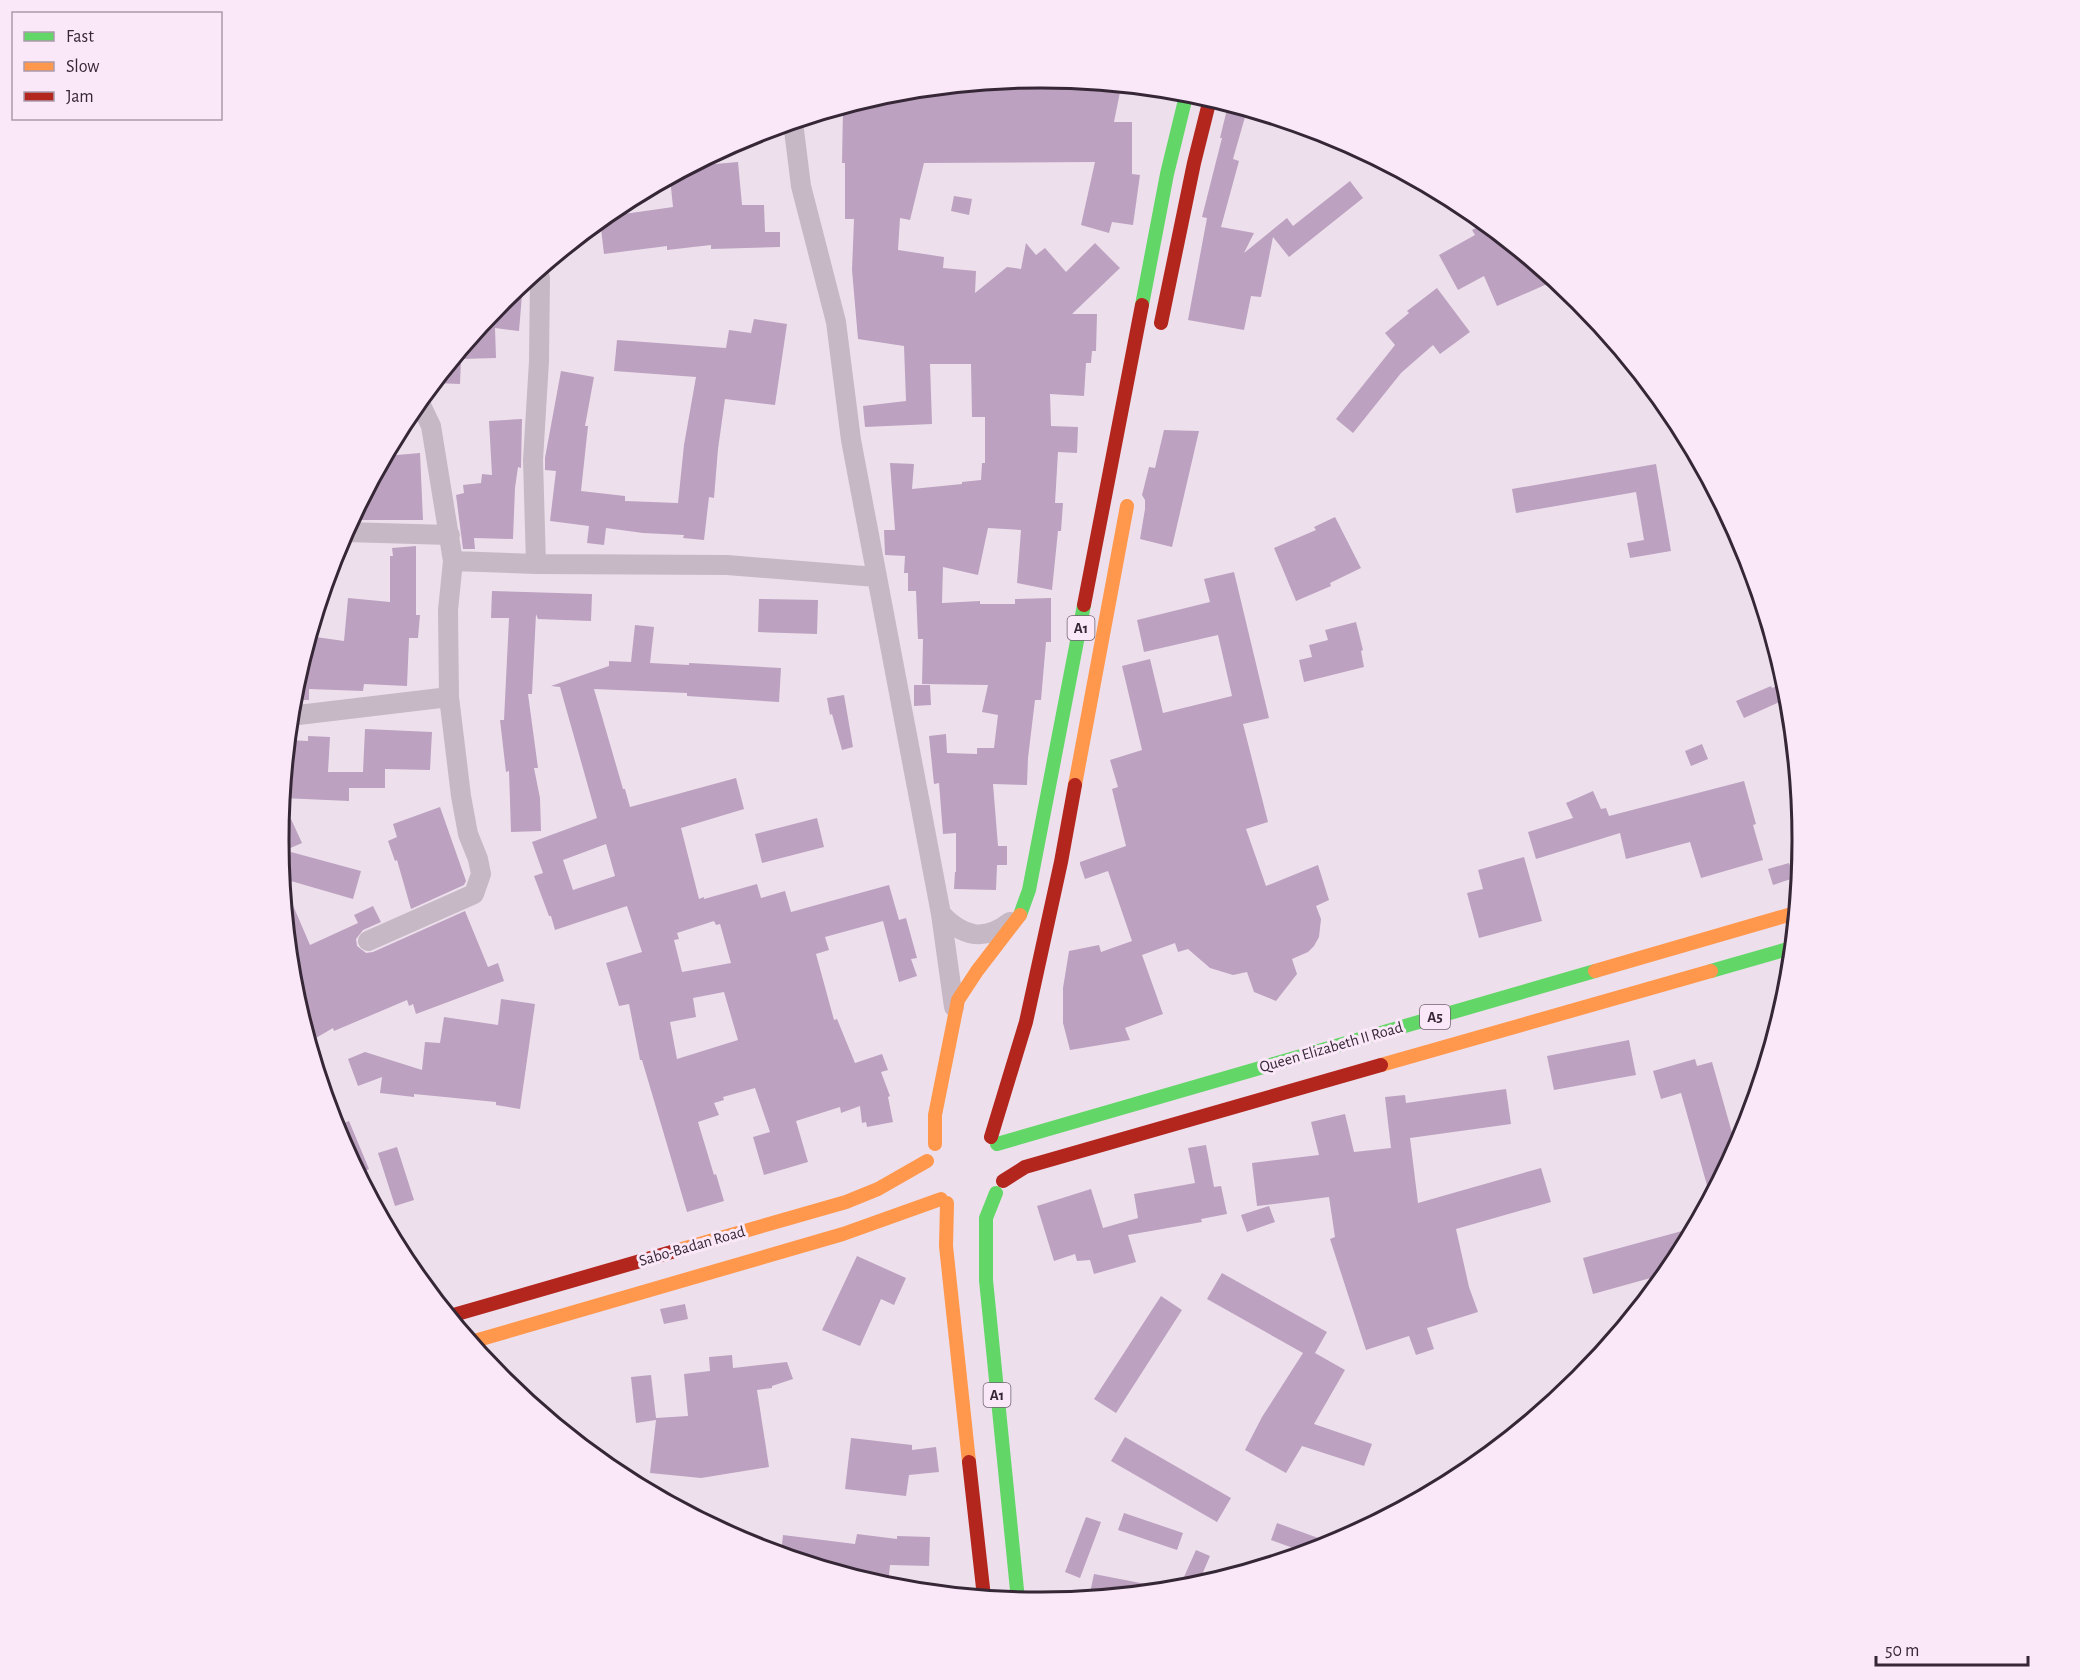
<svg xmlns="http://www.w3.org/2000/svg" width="2080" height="1680" font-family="'Alegreya Sans',sans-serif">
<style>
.building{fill:#bca1c0;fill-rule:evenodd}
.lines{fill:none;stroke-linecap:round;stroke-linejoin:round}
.street{stroke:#c6b9c5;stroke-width:20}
.fast{stroke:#63d668;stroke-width:14}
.slow{stroke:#ff974d;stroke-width:14}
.jam{stroke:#b3261e;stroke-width:14}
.labels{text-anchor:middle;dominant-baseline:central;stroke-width:6;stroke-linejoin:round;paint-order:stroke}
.shield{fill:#fae7f8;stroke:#706170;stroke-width:1.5}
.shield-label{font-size:15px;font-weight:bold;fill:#352736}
.street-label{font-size:16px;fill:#352736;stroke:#fae7f8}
.rim{fill:none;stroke:#352736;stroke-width:3}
</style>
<rect width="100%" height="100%" fill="#ede0ec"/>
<path class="building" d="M1031,79L1072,87L1073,81L1121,87L1114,122H1132V174L1140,175L1133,225L1112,222L1109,233L1081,225L1095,162L924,163L910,220L900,218L898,250L944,257L943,268L976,271L975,293L1007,267L1021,269L1026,243L1036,255L1045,248L1066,272L1095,243L1120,268L1072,314H1097L1096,351H1092L1091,363H1086L1084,396L1050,394L1051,426L1078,427L1077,453L1058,452L1055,503H1063L1061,531H1058L1052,590L1017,583L1021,530L988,528L978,575L943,567L942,603L980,601V604H1015V599L1051,598V642H1046L1041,700H1035L1028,758L1027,785L993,784L998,846H1007V865H997L996,890L954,889L955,872H956V833L943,834L939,783L934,784L929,736L946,734L947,753L977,754V748H994L998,715L982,712L988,685L922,684L923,639H918L916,591H908V573H904L905,556L885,555L884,530H895L890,463L914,464L912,489L962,484V482L981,480L982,463H985V417H972L971,364H930L932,424L865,427L863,406L906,401L904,346L858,339L852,270L854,219H845V163H842L843,107L892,93Z
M1228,105L1247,110L1233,159L1239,161L1221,227L1254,233L1244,253L1287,218L1293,226L1350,181L1363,198L1289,257L1273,237L1261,297L1251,296L1244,330L1188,320L1207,218L1202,217L1222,138H1220Z
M738,162L742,205H764L765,232H780V247L711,249V245L667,250V246L604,254L600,220L603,217L673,207L670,178L692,166Z
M954,196L972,199L969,215L951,211Z
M1484,224L1528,260L1554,281L1497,306L1484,276L1458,290L1439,255L1475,235L1472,230Z
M523,283L519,331L495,328L496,358L461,359L460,384L434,383L501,301Z
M1437,288L1470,332L1440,354L1433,345L1401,373L1353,433L1336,419L1395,345L1385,333L1409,313L1407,311Z
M754,319L787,324L775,405L725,399L718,449L714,498L709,497L704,540L683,538L684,535L643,533L606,528L604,545L587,543L589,526L550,521L556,471L545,470V458L561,371L594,377L585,426H588L581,491L625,496V501L678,503L684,445L696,377L614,371L617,340L726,348L729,330L751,333Z
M522,419L521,468L518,467L515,488L513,539L474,538L475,549H463L456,495L464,493L463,485L481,483L482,474L492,475L489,421Z
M1164,430L1199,431L1172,547L1140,539L1145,509V500L1142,495L1149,467L1155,468Z
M420,453L423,520H351L385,456Z
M1656,464L1671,551L1630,558L1627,543L1644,540L1636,492L1516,513L1512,489Z
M1335,517L1361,568L1330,583L1331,586L1296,601L1274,548L1316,530L1314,527Z
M416,546V615H420L418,638H409L407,686L364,684L363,691L309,689V700H292L309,636L344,641L348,598L390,602V556H393L392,548Z
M1234,572L1269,718L1243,724L1268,822L1246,829L1266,886L1318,865L1329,900L1316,906L1321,919L1319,937L1314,946L1308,952L1292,959L1297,974L1276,1001L1254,992L1247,972L1233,975L1210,968L1188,949L1178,952L1175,943L1142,955L1163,1014L1125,1028L1130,1040L1070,1050L1063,1023V988L1069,951L1099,945L1101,952L1132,941L1108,871L1085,879L1080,864V862L1126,846L1112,789L1118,787L1110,760L1142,750L1122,666L1150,659L1163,713L1232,696L1218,635L1144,652L1137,620L1210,602L1204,579Z
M492,591L592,594L591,621L538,619L536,614L532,694H528L538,768H534L540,798L541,831L511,832L509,771L506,772L500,720H504L509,618H491Z
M759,599L818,600L817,634L758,632Z
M1356,622L1363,650L1361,651L1364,667L1304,682L1299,660L1312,657L1309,645L1328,640L1325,630Z
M635,625L654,627L650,663L689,665V663L781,668L779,702L687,696V693L594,689L623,789H625L630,807L736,778L744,809L681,828L699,899L704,897V899L757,884L761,898L785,891L791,912L889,885L899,920L906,918L917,958L911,959L917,976L899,982L883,921L825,937L829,950L816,954L834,1020L837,1019L855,1063L882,1054L888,1070L881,1072L890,1096L888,1097L893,1122L867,1127L866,1122L862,1123L860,1106L841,1113L840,1107L796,1121L808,1162L764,1175L753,1137L770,1132L755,1088L723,1097L724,1100L714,1103L719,1115L698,1122L714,1175L716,1174L724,1201L687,1212L642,1060H640L629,1004L619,1006L606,963L642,952L627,906L555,930L551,916H549L534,876L543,873L532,842L597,818L560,687L551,686L609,666V661L631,662ZM606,844L615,876L573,890L563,860ZM714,921L716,925L720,924L731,963L682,972L674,940L679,939L677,933ZM724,992L738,1040L677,1059L670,1022L696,1017L693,998Z
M1785,683L1788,698L1744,718L1736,701L1771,686L1772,688Z
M914,685H930L931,705L914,706Z
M844,695L853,747L842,750L832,714L830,715L827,698Z
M365,729L432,732L430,770L385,769V788H349V801L282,798L288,740L308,741V736L330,737L328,772H363Z
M1702,744L1708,759L1691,766L1685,751Z
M1744,781L1756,824L1753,825L1763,860L1701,878L1690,842L1626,859L1620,833L1536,859L1528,832L1573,818L1566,803L1593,791L1601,809L1606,808L1609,816Z
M440,807L466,881L464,885L411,909L397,860L395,861L388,841L397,837L393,824Z
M817,818L824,847L762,863L755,834Z
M291,819L302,843L279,853L280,824Z
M291,852L361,871L353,899L284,879Z
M1524,857L1542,921L1479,938L1467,893L1483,889L1478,870Z
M1789,863L1794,878L1773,885L1768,869Z
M286,889L310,945L358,923L354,915L373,906L381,922L363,930L356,939L357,946L366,953L373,952L465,911L488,967L498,963L504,981L416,1014L413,1004L409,1006L407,1000L334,1031L333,1028L309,1042L293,988L283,890Z
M501,999L535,1004L520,1109L496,1105V1102L414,1094V1097L380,1093L382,1077L358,1086L348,1059L365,1052L422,1070L425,1042L440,1043L444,1017L498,1025Z
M1629,1040L1636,1075L1554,1090L1547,1056Z
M1695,1059L1697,1066L1712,1062L1736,1147L1710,1196L1681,1093L1661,1099L1653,1071Z
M1506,1089L1511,1124L1410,1138L1418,1203L1541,1168L1551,1202L1456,1229L1469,1287L1478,1312L1427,1328L1434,1349L1416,1355L1409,1336L1366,1350L1330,1239L1335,1237L1329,1197L1257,1206L1252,1163L1319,1155L1311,1122L1345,1114L1354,1152L1391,1148L1385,1097L1405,1095L1406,1103Z
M349,1121L369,1169L359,1174L334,1127Z
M1206,1145L1214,1187L1221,1186L1227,1214L1201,1219L1202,1222L1128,1235L1136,1262L1094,1274L1090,1260L1077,1261L1075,1254L1054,1261L1037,1206L1091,1189L1103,1228L1138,1218L1134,1194L1195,1183L1188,1148Z
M397,1147L414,1200L395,1206L378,1153Z
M1269,1206L1275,1222L1247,1232L1241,1215Z
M1693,1228L1673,1264L1665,1274L1593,1294L1583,1258Z
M857,1256L906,1278L894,1305L881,1299L860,1346L822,1330Z
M1222,1273L1327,1332L1315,1353L1345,1370L1314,1424L1372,1444L1364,1466L1302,1446L1286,1473L1245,1450L1262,1417L1303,1353L1207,1299Z
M1161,1296L1182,1310L1116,1413L1094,1399Z
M685,1304L688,1319L664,1324L660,1309Z
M732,1355L733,1368L787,1362L793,1379L772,1386V1388L757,1390L769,1467L701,1478L650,1473L656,1420L636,1423L631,1377L651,1375L656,1418L688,1416L684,1374L710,1371L709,1357Z
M1125,1437L1231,1498L1217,1522L1111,1461Z
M851,1438L912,1445V1450L936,1447L939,1472L909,1475L906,1496L845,1489Z
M1124,1513L1183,1533L1177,1550L1118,1530Z
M1086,1517L1101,1522L1080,1578L1065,1572Z
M1277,1523L1332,1543L1304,1552L1271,1540Z
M857,1534L897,1539V1536L930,1537L929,1566L890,1565L888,1584L876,1583L781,1554L783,1535L855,1544Z
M1196,1550L1210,1556L1198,1584L1179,1588Z
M1094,1574L1156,1586V1591L1105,1596L1090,1593Z"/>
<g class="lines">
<path class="street" d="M793,122L801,186L836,322L851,440L941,914L954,1007
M345,532L450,535
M453,561L536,564L727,565L876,577
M536,564L533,460L539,361L540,278
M290,716L449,697
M941,914C963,937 984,942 1010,922
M368,941L474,894L481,874L478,859L468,834L461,796L449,697L448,610L453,561L431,426L419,401"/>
<path class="fast" d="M1142,305L1167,174L1187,92
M1020,915L1029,890L1084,605
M1711,971L1791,948
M997,1144L1595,971
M996,1193L986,1218V1280L1018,1600"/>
<path class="slow" d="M1075,785L1127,506
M1595,971L1795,913
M1381,1065L1711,971
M935,1144V1115L958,1000L977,971L1020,915
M947,1203L946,1246L969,1462
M675,1251L846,1202L878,1189L927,1161
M471,1342L843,1234L941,1199"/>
<path class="jam" d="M1161,323L1194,163L1210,99
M1084,605L1142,305
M991,1137L1026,1022L1061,862L1075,785
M1003,1181L1025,1167L1381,1065
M450,1316L675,1251
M969,1462L984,1597"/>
</g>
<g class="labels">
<g class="shield">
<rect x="1067.5" y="616" width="27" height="24" rx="4.5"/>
<rect x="1420" y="1005" width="30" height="24" rx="4.5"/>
<rect x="983.5" y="1383" width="27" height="24" rx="4.5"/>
</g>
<g class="shield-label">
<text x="1081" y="628">A1</text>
<text x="1435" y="1017">A5</text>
<text x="997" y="1395">A1</text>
</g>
<g class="street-label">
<text transform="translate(1331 1047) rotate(-16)">Queen Elizabeth II Road</text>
<text transform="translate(692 1246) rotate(-16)">Sabo-Badan Road</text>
</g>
</g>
<path d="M0 0H2080V1680H0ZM1040 88H1041A751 751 0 0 1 1792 839V841A751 751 0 0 1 1041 1592H1040A751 751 0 0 1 289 841V839A751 751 0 0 1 1040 88Z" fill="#fae7f8" fill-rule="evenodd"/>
<path class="rim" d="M1040 88H1041A751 751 0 0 1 1792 839V841A751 751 0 0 1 1041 1592H1040A751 751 0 0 1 289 841V839A751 751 0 0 1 1040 88Z"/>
<rect x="12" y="12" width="210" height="108" fill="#fae7f8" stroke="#ab9aaa" stroke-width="1.5"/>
<rect x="24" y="32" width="30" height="9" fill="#63d668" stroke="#ab9aaa" stroke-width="1.5"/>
<text x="66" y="42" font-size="18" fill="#352736">Fast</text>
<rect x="24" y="62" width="30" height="9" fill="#ff974d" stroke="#ab9aaa" stroke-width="1.5"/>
<text x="66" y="72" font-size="18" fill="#352736">Slow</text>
<rect x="24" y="92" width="30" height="9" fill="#b3261e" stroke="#ab9aaa" stroke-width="1.5"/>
<text x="66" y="102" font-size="18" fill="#352736">Jam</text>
<path d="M1876 1656v9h152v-9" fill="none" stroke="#352736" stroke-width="3"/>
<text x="1885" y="1656" font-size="18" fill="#352736" stroke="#fae7f8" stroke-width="4.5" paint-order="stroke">50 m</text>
</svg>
